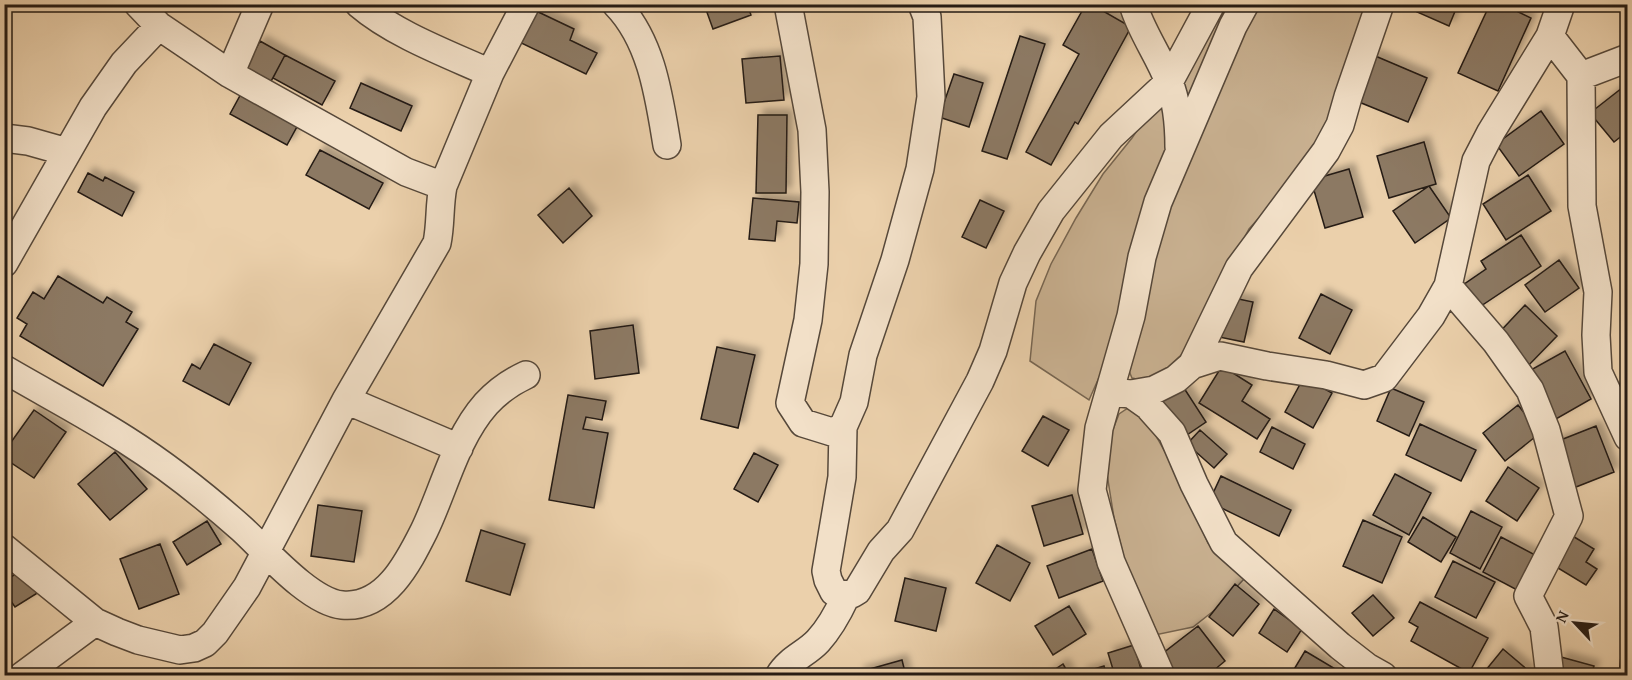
<svg xmlns="http://www.w3.org/2000/svg" width="1632" height="680" font-family="'Gentium Book Plus',serif">
<style>
.green{fill:#c9b191;stroke:#776652;stroke-width:1.5}
.building{fill:#8c7963;stroke:#251b14;stroke-width:1.5;filter:url(#shadow)}
.lines{fill:none;stroke-linecap:round;stroke-linejoin:round}
.minor-casing{stroke:#56483a;stroke-width:30}
.minor{stroke:#f2e0c8;stroke-width:27}
</style>
<defs>
<filter id="shadow"><feDropShadow dx="5.5" dy="-5.5" stdDeviation="3" flood-color="#0004"/></filter>
</defs>
<rect width="100%" height="100%" fill="#ebd0ab"/>
<filter id="stains"><feTurbulence type="fractalNoise" baseFrequency=".00333" numOctaves="4"/><feColorMatrix values="0 0 0 0 .2 0 0 0 0 .09 0 0 0 0 .02 0 0 0 .5 -.17"/></filter>
<radialGradient id="worn" r=".72"><stop offset=".6" stop-color="#630" stop-opacity="0"/><stop offset="1" stop-color="#630" stop-opacity=".3"/></radialGradient>
<path class="green" d="M1219,5H1234L1186,116L1183,80Z
M1257,5H1370L1332,119L1291,182L1249,229L1214,295L1191,346L1168,367L1150,379L1141,380L1132,378L1126,364L1165,208Z
M1157,101L1168,111V148L1117,337L1089,400L1030,361L1036,301L1051,264L1076,218L1103,174L1132,138Z
M1134,404L1148,422L1177,473L1208,543L1244,579L1216,609L1193,627L1155,635L1144,615L1139,591L1125,562L1114,518L1107,474L1110,437L1119,414Z"/>
<path class="building" d="M704,4H747L751,15L713,29Z
M1086,4H1091L1131,27L1078,124L1075,122L1051,165L1026,152L1079,54L1063,45Z
M1421,4H1458L1449,26L1417,12Z
M1490,4H1502L1531,18L1498,91L1458,73Z
M532,9L574,29L570,40L597,53L586,74L517,41Z
M1020,36L1045,44L1007,159L982,151Z
M260,41L285,55L269,85L244,71Z
M285,55L335,81L322,105L273,78Z
M1373,55L1427,78L1408,122L1354,100Z
M780,56L784,100L746,103L742,59Z
M954,74L983,83L969,127L939,117Z
M361,83L412,106L401,131L350,108Z
M1622,88L1628,95V131L1614,142L1590,113Z
M242,92L299,123L287,145L230,114Z
M1541,111L1564,144L1519,176L1496,144Z
M758,115H787L786,193H756Z
M1424,142L1436,184L1389,198L1377,156Z
M320,150L383,183L369,209L306,175Z
M1349,169L1363,217L1325,228L1311,180Z
M88,173L103,181L105,177L134,192L122,216L78,192Z
M1528,175L1551,211L1506,240L1483,204Z
M1429,186L1451,218L1415,243L1393,211Z
M569,188L592,216L563,243L538,215Z
M753,198L799,202L797,223L777,221L775,241L749,239Z
M980,200L1004,211L986,248L962,237Z
M1521,235L1541,266L1475,310L1460,287L1486,269L1481,261Z
M1559,260L1579,288L1545,312L1525,285Z
M58,276L103,303L107,297L132,312L126,322L138,329L103,386L20,336L27,324L17,318L33,292L44,299Z
M1321,294L1352,310L1330,354L1299,338Z
M1229,297L1253,302L1244,342L1219,337Z
M1525,305L1557,336L1526,368L1494,338Z
M633,325L639,373L595,379L590,331Z
M214,344L251,363L229,405L183,381L192,364L200,369Z
M717,347L755,355L738,428L701,419Z
M1565,351L1591,399L1556,419L1529,371Z
M1222,366L1252,385L1242,401L1270,419L1257,439L1199,403Z
M1304,377L1332,393L1313,428L1285,412Z
M1182,385L1206,422L1181,439L1157,401Z
M1391,388L1424,402L1409,436L1377,421Z
M568,395L606,401L602,420L586,417L583,429L608,433L594,508L549,500Z
M1518,405L1540,433L1505,461L1483,433Z
M34,410L66,432L34,478L4,458V452Z
M1043,416L1069,430L1048,466L1022,451Z
M1420,424L1476,450L1461,481L1406,455Z
M1596,426L1614,472L1571,489L1553,443Z
M1272,427L1305,444L1293,469L1260,452Z
M1200,430L1227,454L1214,468L1187,444Z
M115,452L147,489L110,520L78,484Z
M754,453L778,465L758,502L734,489Z
M1508,467L1539,488L1517,521L1486,501Z
M1395,474L1431,493L1409,535L1373,515Z
M1221,476L1291,510L1279,536L1209,502Z
M1072,495L1083,534L1044,546L1032,506Z
M318,505L362,511L354,562L311,556Z
M1471,511L1502,527L1480,569L1450,553Z
M1423,517L1456,537L1441,562L1408,542Z
M1363,520L1402,537L1382,583L1343,566Z
M207,521L221,544L187,565L173,542Z
M481,530L525,544L510,595L466,581Z
M1571,535L1594,549L1586,562L1597,569L1586,585L1553,565Z
M1501,537L1537,556L1519,591L1483,572Z
M160,544L179,594L139,609L120,559Z
M997,545L1030,563L1010,601L976,583Z
M1092,549L1103,581L1059,598L1047,566Z
M1453,561L1495,582L1476,618L1435,597Z
M24,569L39,592L15,607L4,591V581Z
M905,578L946,588L936,631L895,621Z
M1235,584L1259,604L1233,636L1209,617Z
M1373,595L1394,618L1373,636L1352,613Z
M1420,602L1488,638L1469,673L1411,641L1418,627L1409,622Z
M1069,606L1086,634L1053,655L1035,626Z
M1274,609L1302,629L1287,652L1259,633Z
M1198,626L1225,661L1207,676H1172L1158,657Z
M1134,645L1143,676H1115L1108,653Z
M1503,649L1530,672L1526,676H1481Z
M1305,651L1337,670L1334,676H1290Z
M1621,656L1628,657V676H1619Z
M1561,657L1594,666L1591,676H1556Z
M902,660L906,676H860L859,672Z
M1063,664L1070,676H1045Z
M1104,666L1107,676H1081V673Z"/>
<g class="lines">
<g class="minor-casing">
<path id="minor" d="M138,4L159,26L230,74L406,172L443,186
M359,4C394,34 448,54 490,73
M616,4C652,41 659,97 667,145
M788,4L812,130L815,192L814,264L808,320L790,403L803,423L832,432L843,427L854,402L863,355L895,260L920,169L931,97L927,17L922,4
M1133,4C1141,32 1159,55 1169,82C1177,102 1179,125 1179,147
M1550,36L1581,76L1582,206L1598,292L1596,335L1598,372L1628,437
M230,74L260,4
M1581,76L1628,58
M4,138L28,141L67,152
M4,263L93,107L124,63L159,26
M1448,286L1496,342L1530,390L1546,430L1569,516L1528,596L1544,627L1550,676
M1192,365L1220,356L1267,366L1326,375L1364,385L1384,378L1431,316L1448,286L1476,161L1491,132L1550,36L1561,4
M4,369C45,393 87,415 126,440C167,466 206,497 242,529C266,551 310,602 342,605C385,609 408,563 424,531C444,490 455,439 486,404C497,392 511,382 526,375
M1110,392L1131,394L1154,390L1176,379L1192,365L1239,268L1326,151L1340,125L1348,97L1380,4
M1131,394L1148,406L1172,433L1194,484L1224,543L1340,646L1367,667L1383,676
M346,400L459,448
M843,427L842,477L826,571L828,580L834,592L839,595L852,594L857,591L881,551L900,530L980,381L993,351L1013,283L1027,253L1051,211L1111,136L1169,82L1211,4
M4,548L95,622L117,632L138,640L180,650L194,648L205,643L215,633L247,587L346,400L437,243C441,224 439,206 443,186L490,73L526,4
M22,676L95,622
M779,676C789,659 806,654 818,641C830,628 839,611 846,596
M1161,676L1111,562L1092,490L1099,428L1131,316L1142,257L1158,202L1233,26L1245,4"/>
</g>
<use href="#minor" class="minor"/>
</g>
<rect width="1632" height="680" fill="none" stroke="#ebd0ab" stroke-width="24"/>
<rect x="6" y="6" width="1620" height="668" fill="none" stroke="#251b14" stroke-width="3"/>
<rect x="12" y="12" width="1608" height="656" fill="none" stroke="#251b14" stroke-width="1.5"/>
<g transform="translate(1575 623) rotate(296)" stroke="#f2e0c8" stroke-width="4.5" paint-order="stroke">
<path d="M0-4.5L10 22L0 15L-10 22Z" fill="#251b14"/>
<text y="-9" font-size="16" font-weight="bold" text-anchor="middle" fill="#251b14">N</text>
</g>
<rect width="100%" height="100%" filter="url(#stains)"/>
<rect width="100%" height="100%" fill="url(#worn)"/>
</svg>
